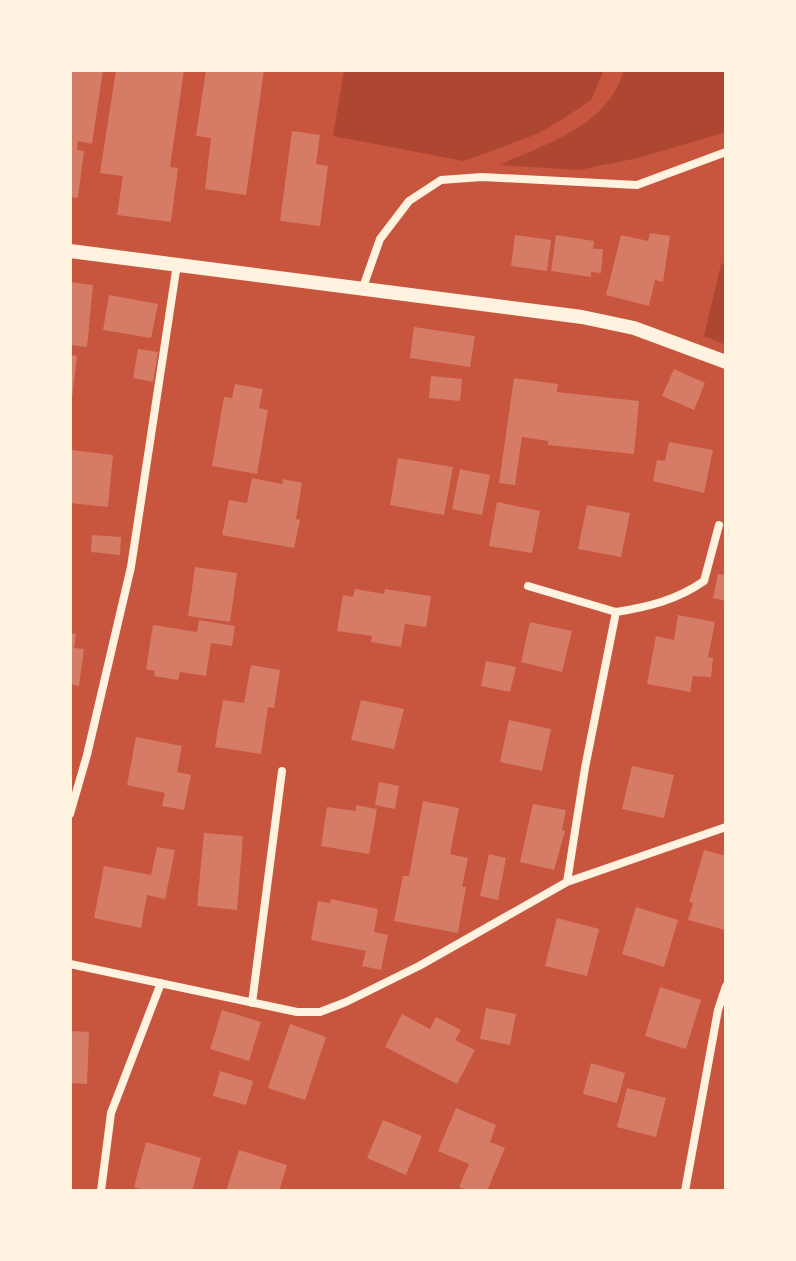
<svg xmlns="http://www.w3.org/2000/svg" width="796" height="1261" font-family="Bitter,serif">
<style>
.green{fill:#ae4732}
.building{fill:#d67c66}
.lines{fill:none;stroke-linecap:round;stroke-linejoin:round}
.minor{stroke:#fff3e0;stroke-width:8}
.tertiary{stroke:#fff3e0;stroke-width:14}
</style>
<rect width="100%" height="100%" fill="#c8553d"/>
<path class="green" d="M344,70H604L591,100L563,119L537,134L464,161L333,136Z
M624,70H726V132L638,158L579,170L500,165C549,142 607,127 624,70Z
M726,262V345L704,336L721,264Z"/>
<path class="building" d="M70,70H103L92,144L78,141L77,150L84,151L78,198L70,197Z
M116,70H184L170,167L178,168L171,222L117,215L123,176L100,173Z
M206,70H264L246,195L205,189L211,138L196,136Z
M292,131L320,135L316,164L328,166L320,226L280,221Z
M650,233L670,236L663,282L655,280L649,306L606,295L621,235L648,241Z
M515,235L551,240L547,271L511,266Z
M556,235L594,241L593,249H603L601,273L591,272V277L551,271Z
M70,282L93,285L87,347L70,345Z
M109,295L158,304L151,338L103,330Z
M414,327L475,336L470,367L410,358Z
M138,349L158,352L153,382L133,378Z
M70,355L77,356L72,398H70Z
M674,369L705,383L694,410L662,396Z
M431,376L462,379L460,401L429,398Z
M514,378L558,384L557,392L639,401L634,454L548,445V441L522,437L515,485L499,483Z
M235,384L263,389L259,408L268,410L257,474L212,466L224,397L232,398Z
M669,442L713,450L704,493L653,481L657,460L665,461Z
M71,450L113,455L108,507L70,503Z
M398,458L453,467L444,515L390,505Z
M460,469L490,475L482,515L452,509Z
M252,478L282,484L283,479L302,483L296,519L300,520L294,548L222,535L229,500L247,503Z
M497,502L540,511L532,553L489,546Z
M587,505L630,513L621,557L578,549Z
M92,535L121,537L120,555L91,552Z
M195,567L237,573L230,622L188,616Z
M718,574L726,575V601L713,598Z
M355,589L384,594L385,589L431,596L426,627L405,624L401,647L371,642L372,636L337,631L343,595L353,597Z
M678,615L715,622L708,657L713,658L711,677L693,676L690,692L647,684L656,636L674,640Z
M199,620L235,626L232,646L211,643L206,676L180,672L178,680L154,676L155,671L146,669L153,625L197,632Z
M530,622L572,631L562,672L521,662Z
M70,633L76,634L74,648L84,649L79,686L70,684Z
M486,661L516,667L510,692L481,686Z
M251,665L280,670L274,708L268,707L261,754L215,747L223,700L244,703Z
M361,700L404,709L394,749L351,740Z
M509,720L551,729L542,771L500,762Z
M136,737L182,746L177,772L191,775L184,810L162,806L165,793L127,785Z
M632,766L674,775L664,818L622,809Z
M379,782L399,786L395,809L375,805Z
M423,801L459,808L450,854L468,858L462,887H466L458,933L394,921L403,876H409Z
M533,804L566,810L562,830L565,831L554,870L520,862Z
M356,805L377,809L369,854L321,846L327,807L356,811Z
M204,833L243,836L237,910L197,906Z
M157,847L175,850L165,899L147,895L141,928L94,918L104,866L151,875Z
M704,850L726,856L725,930L688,920L693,903L689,902Z
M489,854L506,858L498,900L480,896Z
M331,899L378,909L374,932L388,935L381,970L362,966L366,951L311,940L318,901L330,903Z
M636,907L678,920L664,967L622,954Z
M557,918L599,929L587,976L545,966Z
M660,987L701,1000L686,1049L645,1036Z
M486,1008L516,1014L510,1045L480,1039Z
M222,1010L261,1022L249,1061L210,1049Z
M402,1014L430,1029L436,1017L461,1030L455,1040L475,1050L457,1084L385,1047Z
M290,1024L326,1037L305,1100L268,1088Z
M70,1031L89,1032L87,1084L70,1083Z
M591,1063L625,1073L617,1103L583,1094Z
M220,1071L253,1081L246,1105L213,1096Z
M627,1088L666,1098L656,1137L617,1127Z
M456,1108L496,1125L490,1142L505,1148L487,1191H469L459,1187L469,1164L438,1151Z
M383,1120L422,1136L406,1175L367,1158Z
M146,1142L201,1158L192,1191H147L134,1187Z
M239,1150L287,1165L279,1191H226Z"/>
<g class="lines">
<path class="minor" d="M362,290L380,239L409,201L441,180L482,177L637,185L726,152
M528,586L616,612L585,768L567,882
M616,612C648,607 677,600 704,581L719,525
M70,814L87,755L131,567L177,264
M70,964L297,1012H320L346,1002L419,966L567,882L726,827
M252,1003L282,771
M101,1191L111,1113L161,983
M685,1191L718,1010L726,986"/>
<path class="tertiary" d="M70,251L582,317L634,328L726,362"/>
</g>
<rect width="796" height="1261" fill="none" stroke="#fff3e0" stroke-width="144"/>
</svg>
